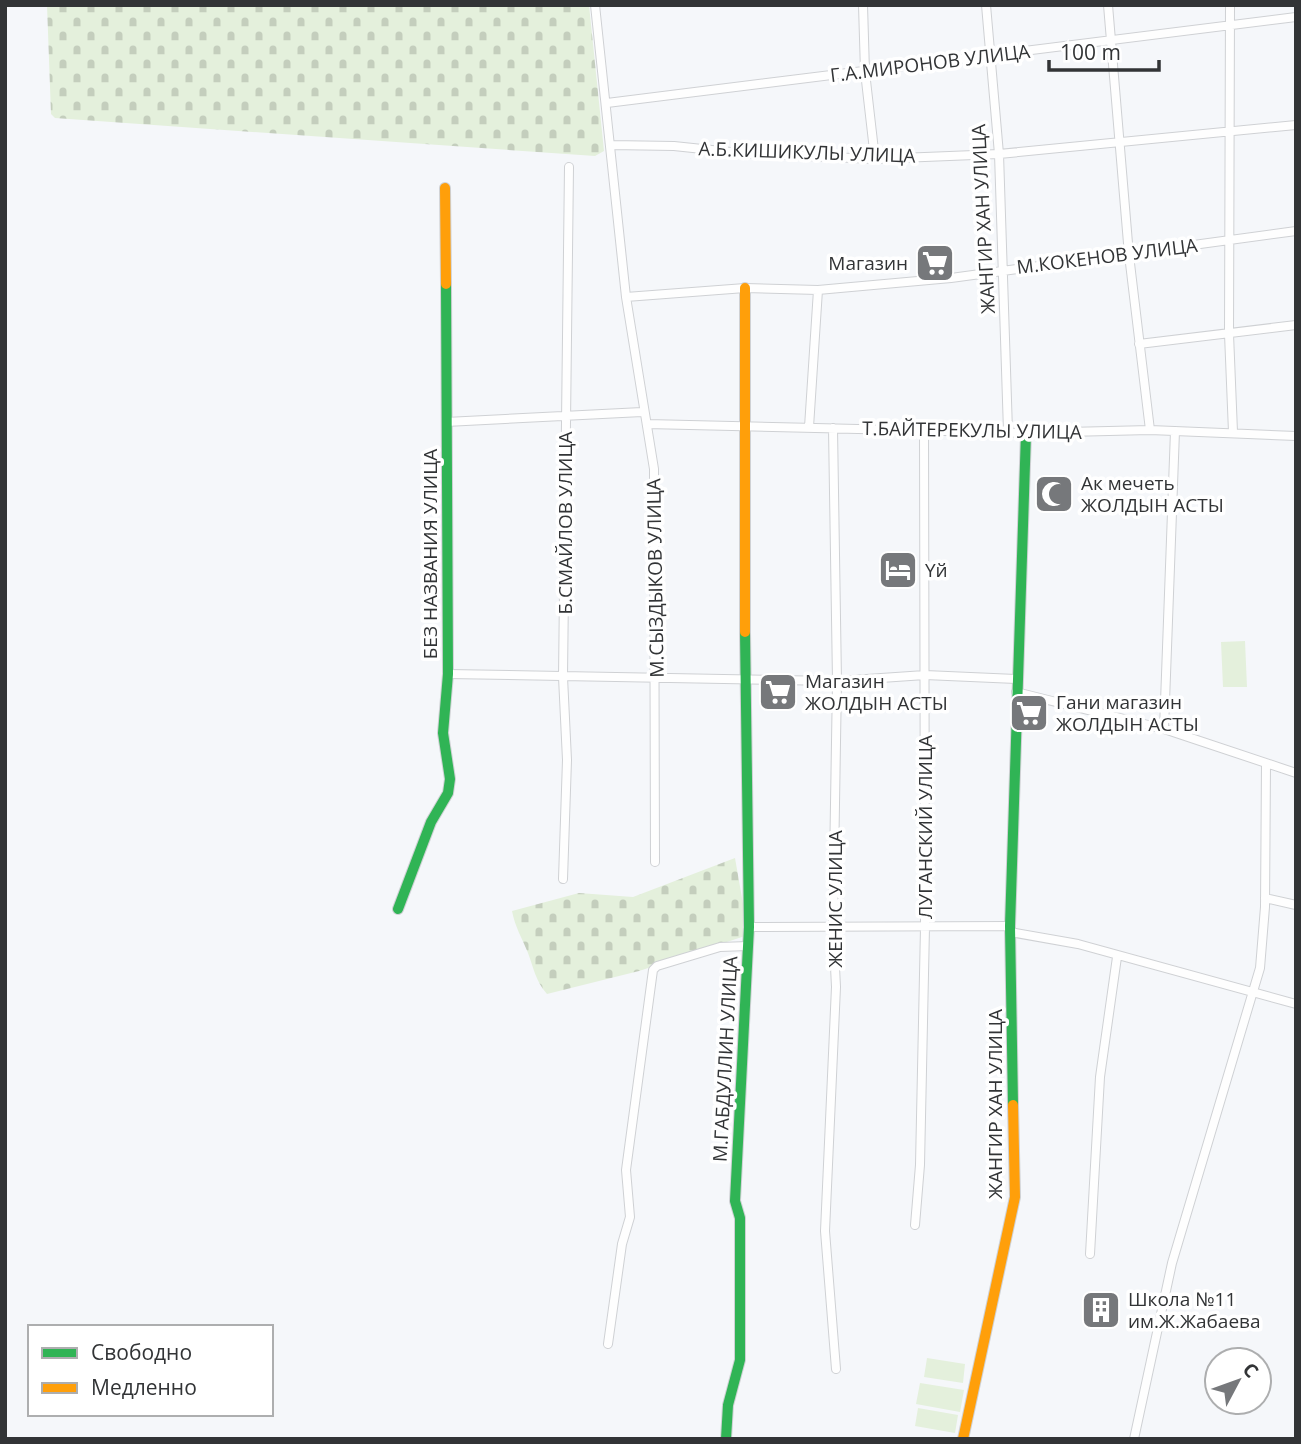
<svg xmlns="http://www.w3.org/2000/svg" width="1301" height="1444" font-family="'Open Sans',sans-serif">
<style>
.cemetery{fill:url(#cemetery-stones)}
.park{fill:#e4f0dc}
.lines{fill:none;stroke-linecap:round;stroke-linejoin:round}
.street-casing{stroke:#cfd1d4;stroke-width:10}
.fast-casing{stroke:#cfd1d4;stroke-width:12}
.slow-casing{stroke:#cfd1d4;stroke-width:12}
.street{stroke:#fefefe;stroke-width:8}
.fast{stroke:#30b455;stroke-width:10}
.slow{stroke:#ff9f0a;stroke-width:10}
.labels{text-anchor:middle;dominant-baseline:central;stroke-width:7;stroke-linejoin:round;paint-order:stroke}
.street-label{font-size:19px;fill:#323436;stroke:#fff}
.poi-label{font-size:19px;fill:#323436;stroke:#fff;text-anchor:start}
</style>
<defs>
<pattern id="cemetery-stones" width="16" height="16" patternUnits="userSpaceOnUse" patternTransform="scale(1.75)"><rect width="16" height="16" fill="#e4f0dc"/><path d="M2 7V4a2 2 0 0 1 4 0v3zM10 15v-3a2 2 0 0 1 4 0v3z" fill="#c4cebd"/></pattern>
</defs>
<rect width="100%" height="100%" fill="#f5f7fa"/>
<path class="cemetery" d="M47,5H589L604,151L595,156L55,118L51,114Z
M735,858L746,921L745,936L639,971L547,994C535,980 534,969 528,953C522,938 515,927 512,911L579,893L633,897Z"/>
<path class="park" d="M1245,641L1247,687H1223L1221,642Z
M927,1358L965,1364L963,1383L924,1377Z
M920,1383L964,1390L960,1412L916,1404Z
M918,1408L958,1415L955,1433L915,1426Z"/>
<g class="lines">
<g class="street-casing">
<path id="street" d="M595,5L626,297L654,469L655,862
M863,5L865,72L875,159
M986,5L999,154L1008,431
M1108,5L1129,255L1150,430
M1230,5L1229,334L1233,432
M607,103L1296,17
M611,145L674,146L740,153L875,159L999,154L1296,125
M626,297L745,288L818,290L951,278L1296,231
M1139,344L1296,325
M446,422L642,412
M647,424L1026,433L1150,430L1296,436
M809,427L818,290
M833,428L837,681L833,927L836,987L825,1231L836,1369
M448,674L837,681L925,675L1016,679
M1016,692L1164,729L1296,773
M1164,729L1175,431
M563,879L567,760L563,677L569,167
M1265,898L1296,905
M749,927L1010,926
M1010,932L1078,944L1296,1004
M915,1225L920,1165L925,927L924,429
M1090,1254L1100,1077L1117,957
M608,1344L622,1244L630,1217L626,1170L653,970L657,966L720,947L748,946
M1134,1439L1172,1263L1260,968L1265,907L1266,764"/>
</g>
<g class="fast-casing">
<path id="fast" d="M398,909L431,822L448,793L450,779L443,733L448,674L446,284
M1013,1105L1010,926L1026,433
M726,1439L728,1405L740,1360V1218L735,1201L749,927L745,632"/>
</g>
<g class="slow-casing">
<path id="slow" d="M445,188L446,284
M745,288V632
M963,1439L1015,1197L1013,1105"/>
</g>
<use href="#street" class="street"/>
<use href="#fast" class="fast"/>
<use href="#slow" class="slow"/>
</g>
<defs>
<g id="supermarket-square" transform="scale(2.0125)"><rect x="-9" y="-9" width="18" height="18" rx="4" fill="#76787b" stroke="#fff"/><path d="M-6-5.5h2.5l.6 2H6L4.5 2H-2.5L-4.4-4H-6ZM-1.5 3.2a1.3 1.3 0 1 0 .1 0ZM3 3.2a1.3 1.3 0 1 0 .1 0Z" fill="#fff"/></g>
<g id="mosque-square" transform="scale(2.0125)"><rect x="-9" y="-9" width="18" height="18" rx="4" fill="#76787b" stroke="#fff"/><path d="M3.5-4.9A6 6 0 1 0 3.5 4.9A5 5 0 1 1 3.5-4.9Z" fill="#fff"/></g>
<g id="hotel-square" transform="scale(2.0125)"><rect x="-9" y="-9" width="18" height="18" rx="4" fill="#76787b" stroke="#fff"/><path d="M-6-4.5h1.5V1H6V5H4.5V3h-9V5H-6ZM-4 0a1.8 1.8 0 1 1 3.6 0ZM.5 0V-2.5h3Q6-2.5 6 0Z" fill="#fff"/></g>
<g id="building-square" transform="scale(2.0125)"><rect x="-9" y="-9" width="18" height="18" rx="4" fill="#76787b" stroke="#fff"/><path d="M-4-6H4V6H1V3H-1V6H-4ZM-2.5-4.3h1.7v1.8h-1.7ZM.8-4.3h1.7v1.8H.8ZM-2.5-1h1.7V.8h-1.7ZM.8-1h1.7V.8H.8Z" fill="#fff"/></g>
</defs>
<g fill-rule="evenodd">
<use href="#supermarket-square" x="935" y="263"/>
<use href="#mosque-square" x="1054" y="494"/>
<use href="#hotel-square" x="898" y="570"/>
<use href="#supermarket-square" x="778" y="692"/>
<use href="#supermarket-square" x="1029" y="713"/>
<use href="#building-square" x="1101" y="1310"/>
</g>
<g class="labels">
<g class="street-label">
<text transform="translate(930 63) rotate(-7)">Г.А.МИРОНОВ УЛИЦА</text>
<text transform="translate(807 152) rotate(2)">А.Б.КИШИКУЛЫ УЛИЦА</text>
<text transform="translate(983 219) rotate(-93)">ЖАНГИР ХАН УЛИЦА</text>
<text transform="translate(1107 256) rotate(-7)">М.КОКЕНОВ УЛИЦА</text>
<text transform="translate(972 430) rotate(1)">Т.БАЙТЕРЕКУЛЫ УЛИЦА</text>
<text transform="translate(565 523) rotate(-90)">Б.СМАЙЛОВ УЛИЦА</text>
<text transform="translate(430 554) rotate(-90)">БЕЗ НАЗВАНИЯ УЛИЦА</text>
<text transform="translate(655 578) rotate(-91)">М.СЫЗДЫКОВ УЛИЦА</text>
<text transform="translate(925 827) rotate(-90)">ЛУГАНСКИЙ УЛИЦА</text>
<text transform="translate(835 899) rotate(-90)">ЖЕНИС УЛИЦА</text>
<text transform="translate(725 1059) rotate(-87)">М.ГАБДУЛЛИН УЛИЦА</text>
<text transform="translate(995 1104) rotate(-90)">ЖАНГИР ХАН УЛИЦА</text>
</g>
<g class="poi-label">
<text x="908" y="263" text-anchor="end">Магазин</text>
<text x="1081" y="483">Ак мечеть<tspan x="1081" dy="22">ЖОЛДЫН АСТЫ</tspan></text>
<text x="925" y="570">Үй</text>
<text x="805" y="681">Магазин<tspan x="805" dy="22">ЖОЛДЫН АСТЫ</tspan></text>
<text x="1056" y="702">Гани магазин<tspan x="1056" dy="22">ЖОЛДЫН АСТЫ</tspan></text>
<text x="1128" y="1299">Школа №11<tspan x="1128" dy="22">им.Ж.Жабаева</tspan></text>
</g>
</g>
<rect width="1301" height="1444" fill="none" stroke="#323436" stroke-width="14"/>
<rect x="28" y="1325" width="245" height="91" fill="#ffffff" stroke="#adaeaf" stroke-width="2"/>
<rect x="42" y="1348" width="35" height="10" fill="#30b455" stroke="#adaeaf" stroke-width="2"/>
<text x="91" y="1360" font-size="21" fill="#323436">Свободно</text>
<rect x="42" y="1383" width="35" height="10" fill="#ff9f0a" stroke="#adaeaf" stroke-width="2"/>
<text x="91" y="1395" font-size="21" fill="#323436">Медленно</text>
<g transform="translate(1238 1381) rotate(49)"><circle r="33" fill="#ffffff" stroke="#adaeaf" stroke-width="2"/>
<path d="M0-5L12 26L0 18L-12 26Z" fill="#76787b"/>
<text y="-10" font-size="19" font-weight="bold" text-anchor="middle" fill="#323436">С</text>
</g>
<path d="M1049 60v10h110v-10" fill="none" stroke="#323436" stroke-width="3.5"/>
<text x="1060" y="60" font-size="21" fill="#323436" stroke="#ffffff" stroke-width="5" paint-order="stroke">100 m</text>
</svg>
